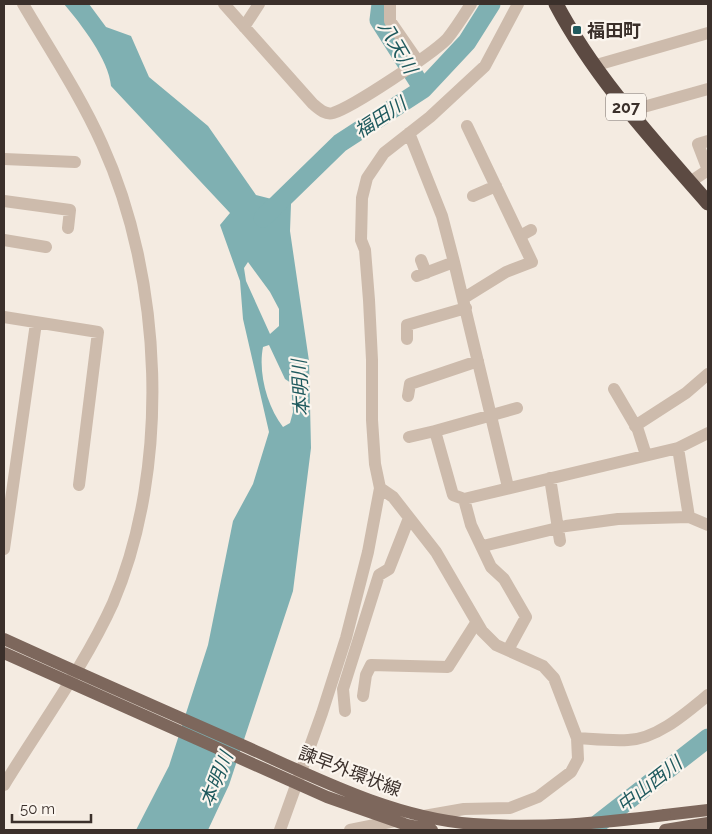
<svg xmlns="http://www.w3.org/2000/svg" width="712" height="834" font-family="Raleway,'Noto Sans JP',sans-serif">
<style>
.water{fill:#7fb0b2;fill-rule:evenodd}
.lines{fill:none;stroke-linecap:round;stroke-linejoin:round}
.river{stroke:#7fb0b2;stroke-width:19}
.minor{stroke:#cdbbac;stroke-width:12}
.major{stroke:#7d675c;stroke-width:12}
.highway{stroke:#5c4a42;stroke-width:15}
.major-bridge{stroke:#7d675c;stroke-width:12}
.poi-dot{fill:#1f5a5e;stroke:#fbf5ee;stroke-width:2}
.labels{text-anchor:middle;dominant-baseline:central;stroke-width:4.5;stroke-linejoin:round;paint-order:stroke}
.shield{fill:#fbf5ee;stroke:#756b66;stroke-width:1}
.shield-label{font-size:16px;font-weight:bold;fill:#3b302b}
.poi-label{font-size:18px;font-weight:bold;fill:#3b302b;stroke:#fbf5ee;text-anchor:start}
.street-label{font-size:18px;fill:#3b302b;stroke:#fbf5ee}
.water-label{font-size:19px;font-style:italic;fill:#1f5a5e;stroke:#fbf5ee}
</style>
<rect width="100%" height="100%" fill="#f4ebe1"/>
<path class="water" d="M64,4H89L106,27L131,36L149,77L208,126L256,195L291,204L290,231L309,361L311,448L293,591L229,785L208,830H136L169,766L208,645L233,521L253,484L269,432L243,319L240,281L220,225L230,213L111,86C109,60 81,24 64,4ZM248,262L270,292L279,309V326L270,334L246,281L244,268ZM269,345L285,379L291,383L293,412L290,423L283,427C267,406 258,373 263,347Z"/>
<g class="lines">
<path class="river" d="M381,4L379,20L423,89
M263,218L340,143L423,89L467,42L491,4
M590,830L708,738"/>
<path class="minor" d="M224,4L313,104C319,109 325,115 333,113C353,107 432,54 447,39C456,28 464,15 471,4
M390,4V21L417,60
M244,27L259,4
M593,66L708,33
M629,111L708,89
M409,133L442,216L454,262L508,487
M4,159L75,162
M690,182L708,170L698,144L708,141
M473,196L496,186
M4,201L70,210L68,228
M520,236L531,230
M4,240L46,247
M421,260L426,273
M417,276L454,262
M464,298L506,272L532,262L467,126
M4,317L98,332L79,485
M407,339V325L466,308
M614,389L638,430L646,455
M408,396L410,384L478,361
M635,426L686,393L708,374
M409,437L435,431
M550,478L560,541
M380,488L393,497L436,552L482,631L496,645L543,666L554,678L577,738L578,759L571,772L538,797L510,808L464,809L424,816
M464,499L453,495L435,431L517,408
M689,517L708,525
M483,546L566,526L618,519L689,517L678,448
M4,549L36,323
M508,650L526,617L504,579L491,567L471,525L464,499L678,448L708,433
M363,696L366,675L371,665L448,667L476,623
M345,711L343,689L379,575L389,569L409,518
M577,738C593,739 611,741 628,740C657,739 686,713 708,695
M4,785C40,726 85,665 113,603C171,467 163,278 102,144C80,95 50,50 23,4
M280,830L322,713L346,638L368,552L380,488L375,464L372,420V360L369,300L365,250L361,240L362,198L367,178L384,153L430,117L485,66L518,4
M350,830L400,820"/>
<path class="major" d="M665,815L708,810
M665,830L708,823"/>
<path class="highway" d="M556,4C595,78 653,140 708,203"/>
<path class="major-bridge" d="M4,639C85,676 167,712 249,748C320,780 395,818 473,824C537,829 602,823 665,815
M4,653L327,797L407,825L432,830"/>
</g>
<rect class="poi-dot" x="572" y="25" width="10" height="10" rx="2.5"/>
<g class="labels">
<rect class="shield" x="606" y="93.5" width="40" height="27" rx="4"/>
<g class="shield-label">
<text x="626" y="107">207</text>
</g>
<g class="poi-label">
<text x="587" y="30">福田町</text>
</g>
<g class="street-label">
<text transform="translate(350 771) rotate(21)">諫早外環状線</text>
</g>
<g class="water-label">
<text transform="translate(398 47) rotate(60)">八天川</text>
<text transform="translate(380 117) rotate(-33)">福田川</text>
<text transform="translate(300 388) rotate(-93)">本明川</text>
<text transform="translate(216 779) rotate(-68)">本明川</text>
<text transform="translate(649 784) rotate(-38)">中山西川</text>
</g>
</g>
<rect width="712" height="834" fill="none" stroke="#3b302b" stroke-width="10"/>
<path d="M12 814v8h79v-8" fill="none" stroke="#3b302b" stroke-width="2.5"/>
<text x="20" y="814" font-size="15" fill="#3b302b" stroke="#fbf5ee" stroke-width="4" paint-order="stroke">50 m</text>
</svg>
